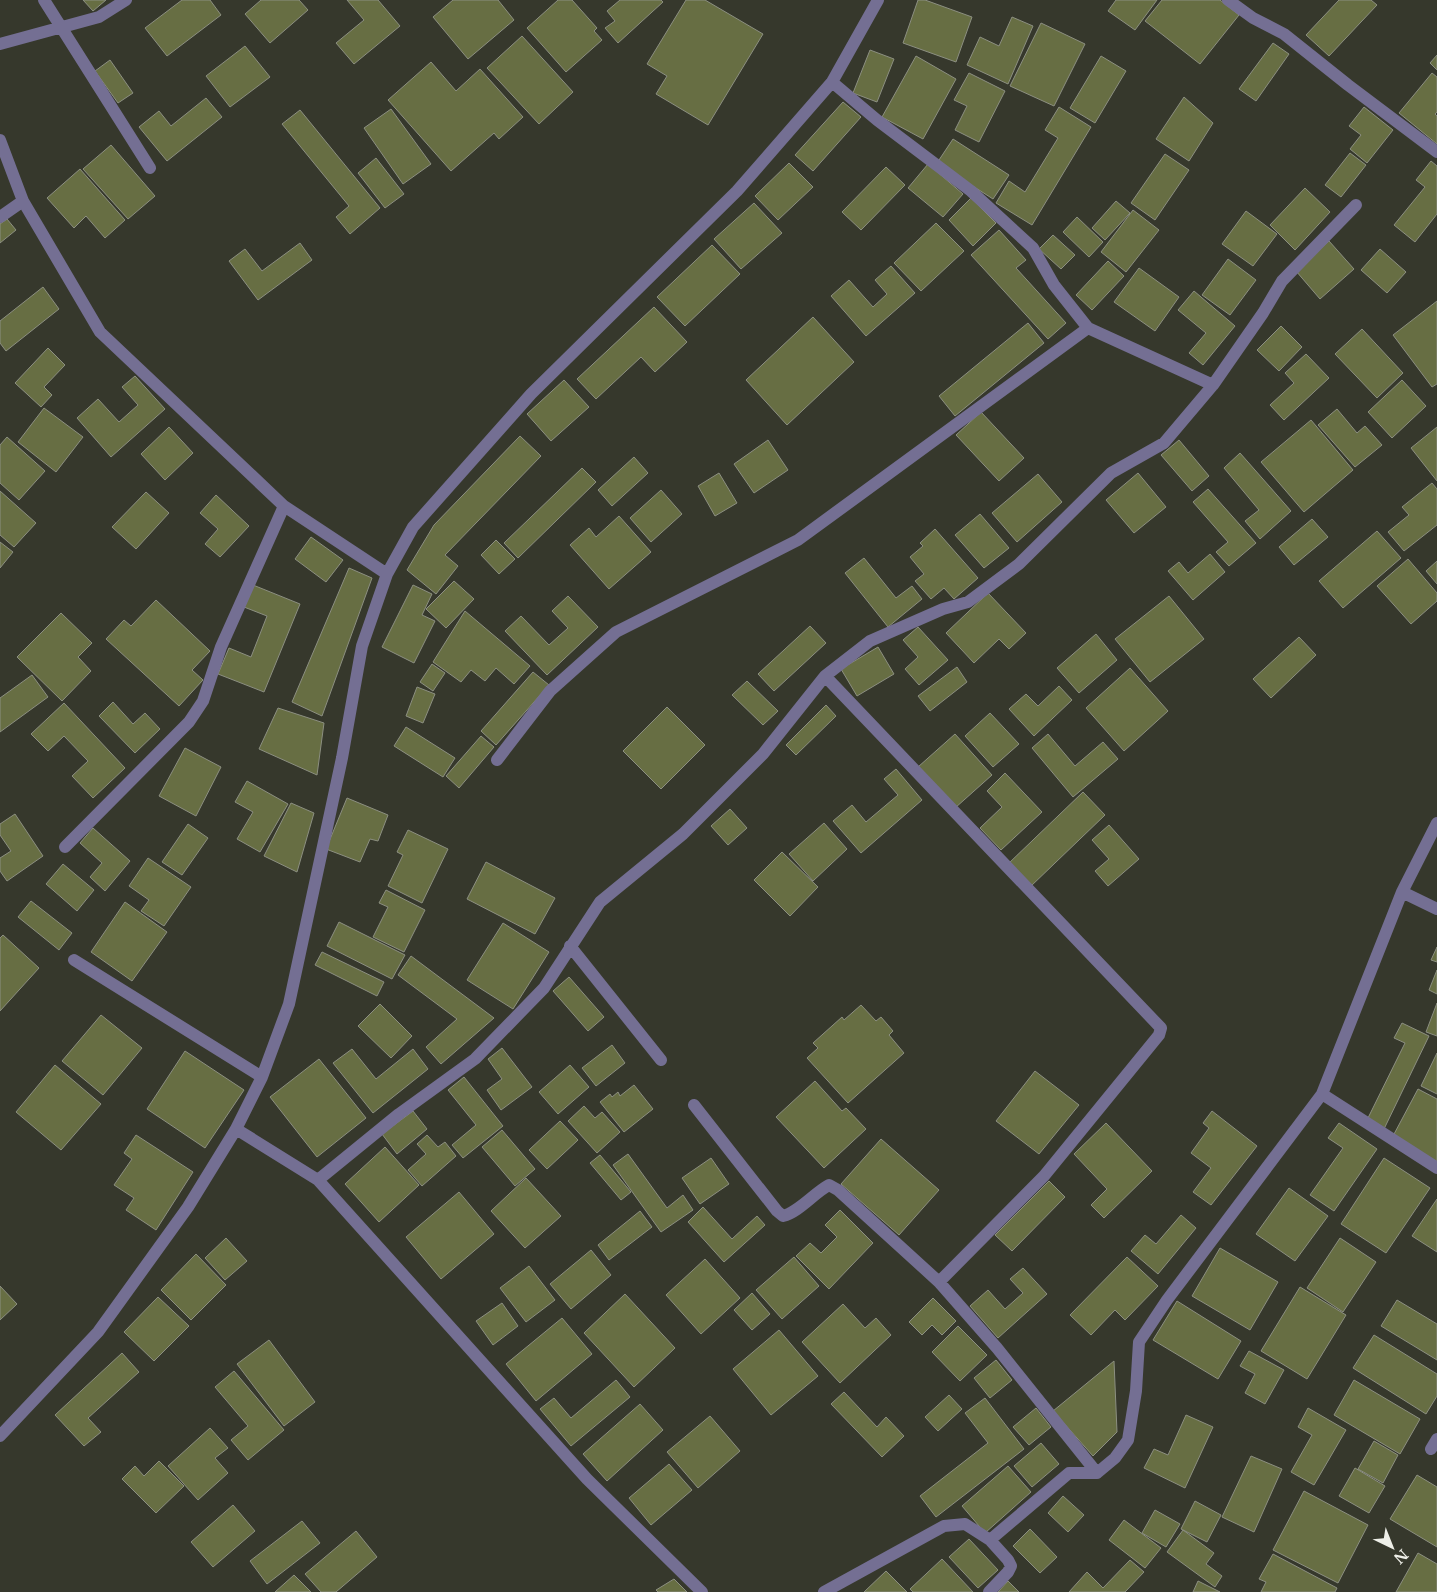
<svg xmlns="http://www.w3.org/2000/svg" width="1437" height="1592" font-family="'Libre Baskerville',serif">
<style>
.building{fill:#676e43;stroke:#8c8f81}
.lines{fill:none;stroke-linecap:round;stroke-linejoin:round}
.street{stroke:#746f93;stroke-width:12}
</style>
<rect width="100%" height="100%" fill="#36382c"/>
<path class="building" d="M83,0H106L93,11Z
M182,0H210L221,15L167,56L145,28Z
M261,0H299L308,10L270,43L245,14Z
M347,0H378L400,26L354,64L336,43L364,20Z
M453,0H498L514,20L468,59L433,17Z
M558,0H572L597,28L594,31L602,40L566,72L527,28Z
M620,0H661L663,2L618,43L605,28L615,21L607,11Z
M686,0H705L763,34L708,125L656,94L667,76L647,64Z
M918,0H925L972,17L956,62L903,43Z
M1116,0H1157L1135,30L1108,11Z
M1162,0H1220L1239,15L1200,64L1145,21Z
M1339,0H1371L1377,5L1329,56L1306,35Z
M1012,17L1033,26L1008,84L967,65L980,37L999,46Z
M1041,23L1085,44L1054,106L1010,86Z
M522,36L573,92L539,124L487,68Z
M1273,43L1289,54L1256,101L1239,89Z
M245,46L270,77L230,107L206,76Z
M870,50L894,59L877,102L853,93Z
M1437,55V70L1430,63Z
M916,56L956,79L923,139L882,117Z
M1101,56L1126,71L1095,123L1070,108Z
M110,60L133,93L118,103L95,71Z
M431,62L456,91L480,69L523,117L499,139L494,133L451,171L388,100Z
M969,73L1005,91L979,142L955,130L967,106L954,100Z
M1432,73L1437,77V112L1435,114L1437,116V144L1399,113Z
M1184,97L1213,123L1189,161L1156,139Z
M206,98L222,117L167,161L139,127L159,111L171,126Z
M843,102L861,117L813,171L795,155Z
M1059,107L1091,127L1032,225L996,203L1009,181L1025,192L1058,138L1045,130Z
M1364,107L1393,130L1367,163L1350,149L1361,135L1349,126Z
M391,109L431,164L403,184L364,128Z
M300,110L380,208L350,234L336,217L349,206L282,124Z
M953,139L1009,175L993,199L937,163Z
M111,145L155,196L128,219L83,169Z
M1350,153L1366,165L1341,197L1325,185Z
M1165,154L1189,170L1155,220L1131,203Z
M376,158L404,194L385,208L358,173Z
M1431,161L1437,166V214L1415,242L1394,225L1425,187L1416,180Z
M789,163L813,187L778,220L755,196Z
M928,164L963,194L943,217L908,188Z
M886,167L905,185L861,230L842,212Z
M80,169L125,220L105,238L86,216L74,228L47,198Z
M1305,188L1330,212L1295,250L1270,225Z
M971,198L996,223L973,246L949,220Z
M1116,201L1130,213L1105,240L1092,228Z
M754,203L782,233L741,269L714,239Z
M1133,210L1159,230L1126,272L1101,252Z
M1246,211L1277,234L1253,266L1222,244Z
M1077,217L1103,242L1089,257L1063,232Z
M7,219L16,230L0,243V224Z
M936,223L964,251L921,291L894,263Z
M999,230L1026,260L1016,268L1066,323L1048,339L971,255Z
M1053,235L1075,255L1061,269L1039,249Z
M1329,241L1354,269L1320,299L1296,271Z
M300,243L312,260L258,300L229,261L245,249L262,271Z
M712,245L740,274L685,326L657,297Z
M1380,249L1406,272L1387,293L1361,270Z
M1228,259L1256,280L1230,315L1202,295Z
M1108,261L1124,276L1092,310L1076,295Z
M891,266L915,293L866,336L831,296L849,280L873,307L887,294L875,280Z
M1139,268L1179,297L1155,331L1114,302Z
M43,287L59,309L6,351L0,343V321Z
M1194,291L1235,326L1203,365L1189,353L1206,333L1178,310Z
M1437,301V384L1432,387L1393,335Z
M654,307L687,342L655,372L641,357L596,399L577,379Z
M813,317L854,362L787,425L746,380Z
M1028,323L1044,343L955,416L939,396Z
M1281,326L1302,347L1279,371L1257,350Z
M1362,329L1403,373L1377,398L1335,354Z
M48,348L65,365L44,387L52,395L41,407L15,383Z
M1306,354L1329,378L1284,420L1270,405L1294,383L1285,373Z
M135,376L165,409L111,457L77,418L98,399L119,422L138,405L122,387Z
M564,380L589,407L551,441L527,414Z
M1402,380L1426,406L1392,438L1368,412Z
M44,408L83,437L56,472L18,442Z
M1337,409L1357,433L1365,426L1382,445L1355,467L1318,425Z
M981,412L1024,458L999,481L956,435Z
M1311,420L1353,470L1304,512L1261,462Z
M169,427L193,453L165,480L141,454Z
M1437,427V481L1411,448Z
M520,436L541,456L445,555L458,566L436,594L407,570L434,525Z
M7,437L45,471L19,500L0,483V445Z
M768,440L788,470L754,493L734,464Z
M1179,440L1209,476L1192,491L1161,455Z
M1240,453L1291,511L1260,539L1245,521L1259,510L1224,468Z
M634,457L648,473L612,506L598,490Z
M582,468L596,482L518,558L504,543Z
M719,473L737,503L715,516L698,486Z
M1138,473L1166,507L1134,533L1106,500Z
M1038,474L1062,502L1017,542L992,513Z
M1432,483L1437,489V525L1404,551L1388,532L1409,515L1402,507Z
M1208,489L1256,543L1229,566L1216,552L1228,542L1193,502Z
M661,490L682,514L651,542L630,518Z
M0,491L36,523L14,547L0,535Z
M146,492L169,513L136,549L112,527Z
M216,495L249,526L220,557L205,544L218,529L200,513Z
M980,514L1009,548L984,568L955,535Z
M619,516L651,552L609,589L570,545L589,528L596,537Z
M1312,519L1328,537L1294,565L1279,547Z
M935,529L978,578L954,599L944,588L931,599L915,581L924,574L910,557L923,546L920,543Z
M1377,531L1401,558L1343,608L1319,581Z
M311,537L343,560L326,582L295,559Z
M496,540L515,559L499,574L481,555Z
M0,542L13,552L0,568Z
M1210,554L1225,572L1193,600L1168,571L1179,562L1188,573Z
M864,558L896,598L912,586L922,599L888,627L845,573Z
M1408,559L1437,593V601L1411,624L1377,586Z
M1437,561V584L1426,571Z
M349,568L372,578L322,716L292,702Z
M454,581L474,599L446,628L426,609Z
M253,585L300,604L264,692L218,674L229,648L251,657L267,616L244,607Z
M413,585L432,594L422,615L435,621L414,663L382,647Z
M988,593L1026,633L1009,649L999,639L974,663L946,633Z
M568,596L598,627L547,675L505,631L521,616L549,645L568,628L552,611Z
M1169,596L1204,639L1150,682L1115,639Z
M156,600L210,651L192,670L203,680L179,706L106,639L124,620L131,626Z
M465,611L530,666L514,684L496,668L485,681L471,670L461,682L433,662Z
M61,613L92,643L78,657L91,671L62,701L17,657Z
M810,626L826,643L774,691L758,674Z
M918,627L948,660L919,685L905,669L918,657L903,640Z
M1096,634L1117,660L1079,693L1057,668Z
M1299,637L1316,655L1271,698L1253,679Z
M878,647L894,674L857,696L841,669Z
M432,664L445,673L433,691L420,682Z
M957,667L967,682L930,711L918,696Z
M1130,668L1168,711L1124,751L1086,708Z
M533,672L549,685L496,745L481,731Z
M32,675L48,697L0,732V698Z
M747,681L778,711L763,725L732,695Z
M1059,686L1072,700L1034,736L1009,709L1026,694L1038,706Z
M417,687L435,694L423,723L406,716Z
M113,702L133,724L145,713L160,729L135,753L99,716Z
M64,703L125,768L93,798L72,776L88,761L64,736L48,751L31,734Z
M826,705L836,716L796,755L786,745Z
M667,707L705,745L661,789L623,751Z
M278,708L324,723L317,775L259,749Z
M990,713L1019,744L993,767L965,736Z
M406,727L455,758L443,777L394,746Z
M955,734L992,775L955,808L918,767Z
M1048,734L1075,766L1103,742L1118,759L1073,797L1032,748Z
M481,736L494,747L459,788L446,776Z
M185,748L221,767L196,816L159,796Z
M896,769L922,800L861,853L833,821L852,805L866,822L898,795L884,779Z
M1005,773L1042,812L1001,850L980,828L1002,807L987,791Z
M247,781L288,804L260,852L237,839L253,812L235,802Z
M1083,792L1105,815L1030,887L1008,864Z
M347,798L388,815L378,841L370,839L360,862L326,849Z
M291,803L314,813L297,872L264,856Z
M730,809L747,828L728,845L711,826Z
M15,814L43,856L7,881L0,871V858L11,851L0,835V824Z
M824,823L847,849L813,881L789,854Z
M188,824L208,838L182,875L162,862Z
M1109,825L1139,859L1108,886L1095,871L1109,859L1092,840Z
M93,828L130,861L105,891L90,877L102,863L80,843Z
M408,830L448,849L422,903L388,886L403,855L397,852Z
M782,852L818,887L790,916L754,880Z
M148,858L191,887L164,926L141,911L149,900L129,886Z
M486,862L555,898L535,934L467,899Z
M63,864L94,890L77,911L46,884Z
M386,890L425,910L404,952L373,937L388,907L379,903Z
M31,901L72,933L59,950L18,917Z
M125,902L167,932L132,981L91,952Z
M339,922L405,955L392,979L327,946Z
M503,923L549,952L513,1009L467,980Z
M3,935L39,968L0,1011V938Z
M1437,947V962L1431,960Z
M322,952L384,982L377,996L315,965Z
M411,956L494,1018L441,1064L426,1047L457,1019L398,975Z
M1437,970V994L1429,990Z
M569,977L604,1017L588,1031L553,991Z
M1437,1003V1036L1426,1032Z
M380,1004L412,1036L391,1058L358,1026Z
M861,1005L876,1021L881,1017L893,1031L889,1035L904,1053L848,1103L807,1058L818,1048L813,1043L842,1017L844,1020Z
M101,1015L142,1048L103,1095L62,1061Z
M1402,1023L1429,1036L1384,1129L1367,1120L1405,1043L1394,1038Z
M612,1045L625,1063L596,1086L582,1068Z
M502,1048L532,1087L501,1110L487,1090L502,1079L488,1059Z
M352,1049L376,1079L413,1049L428,1069L373,1113L333,1063Z
M185,1051L244,1090L205,1148L147,1109Z
M1437,1053V1094L1421,1086Z
M319,1059L366,1118L317,1157L270,1097Z
M55,1065L101,1104L61,1150L16,1112Z
M570,1065L589,1087L558,1114L539,1092Z
M1035,1071L1079,1105L1039,1154L996,1121Z
M464,1077L503,1126L463,1158L452,1145L476,1125L448,1090Z
M815,1081L842,1111L846,1108L866,1129L824,1168L776,1117Z
M634,1085L653,1109L624,1132L600,1102L610,1094L612,1097L618,1092L620,1096Z
M1418,1089L1437,1099V1162L1393,1136Z
M584,1106L595,1118L602,1112L620,1132L597,1153L568,1121Z
M413,1111L427,1129L397,1154L382,1134Z
M1212,1111L1257,1146L1211,1205L1193,1192L1211,1168L1191,1153L1209,1128L1203,1123Z
M560,1121L578,1140L547,1169L529,1150Z
M1106,1123L1152,1171L1104,1218L1091,1205L1107,1189L1074,1154Z
M1339,1123L1377,1149L1334,1211L1310,1195L1343,1148L1328,1138Z
M502,1130L535,1169L515,1186L482,1147Z
M136,1135L193,1172L156,1230L126,1210L134,1198L114,1185L132,1159L124,1153Z
M427,1135L438,1147L445,1142L456,1156L422,1186L408,1170L426,1154L417,1144Z
M881,1139L939,1190L899,1235L841,1184Z
M385,1147L419,1185L379,1222L345,1184Z
M628,1154L667,1208L683,1195L693,1210L661,1232L613,1165Z
M600,1155L631,1192L621,1200L590,1163Z
M711,1158L729,1184L700,1204L682,1178Z
M1384,1158L1430,1188L1386,1253L1341,1224Z
M526,1178L561,1216L525,1248L491,1211Z
M1049,1181L1065,1197L1012,1251L995,1235Z
M1289,1188L1328,1216L1295,1261L1256,1234Z
M459,1192L494,1234L441,1279L406,1237Z
M1437,1199V1252L1412,1236Z
M703,1207L732,1239L757,1216L765,1225L724,1262L688,1222Z
M840,1210L873,1243L829,1289L796,1256L810,1243L821,1253L837,1237L825,1225Z
M640,1211L652,1227L609,1260L598,1245Z
M1181,1215L1196,1228L1158,1274L1131,1251L1145,1235L1156,1244Z
M226,1238L247,1261L225,1280L205,1258Z
M1340,1238L1376,1262L1343,1312L1307,1288Z
M1220,1248L1278,1282L1250,1330L1192,1296Z
M591,1250L611,1275L571,1309L550,1284Z
M196,1254L226,1285L191,1320L161,1290Z
M794,1257L819,1286L782,1319L756,1290Z
M1127,1257L1158,1286L1125,1320L1115,1310L1091,1335L1070,1315Z
M705,1259L740,1298L701,1334L666,1295Z
M529,1266L555,1300L526,1322L500,1288Z
M1023,1268L1047,1294L998,1338L970,1306L988,1290L1005,1309L1023,1293L1010,1279Z
M0,1286L17,1304L0,1320Z
M1300,1287L1346,1315L1307,1379L1261,1351Z
M752,1293L770,1314L752,1330L734,1310Z
M625,1294L675,1348L634,1387L584,1333Z
M158,1297L189,1326L154,1361L124,1332Z
M933,1298L956,1321L942,1335L932,1325L922,1335L909,1322Z
M1397,1300L1437,1324V1360L1381,1326Z
M1177,1301L1241,1341L1218,1379L1153,1340Z
M502,1303L518,1326L493,1345L476,1321Z
M843,1304L865,1328L876,1318L891,1335L840,1383L802,1342Z
M562,1318L592,1354L536,1401L506,1364Z
M958,1326L987,1355L960,1381L932,1352Z
M779,1330L818,1376L771,1415L733,1369Z
M1374,1335L1437,1374V1396L1426,1414L1353,1368Z
M269,1340L315,1402L284,1426L237,1364Z
M1249,1351L1284,1370L1265,1404L1245,1393L1255,1374L1240,1366Z
M122,1353L139,1372L88,1418L101,1432L84,1446L55,1415Z
M996,1360L1012,1380L990,1398L974,1378Z
M1114,1361L1117,1432L1093,1456L1053,1411Z
M234,1371L284,1430L248,1460L231,1440L248,1426L215,1387Z
M616,1380L630,1397L571,1446L540,1409L554,1398L571,1418Z
M1354,1380L1420,1419L1400,1454L1334,1415Z
M844,1392L877,1427L886,1417L904,1436L882,1457L831,1404Z
M949,1395L962,1409L938,1431L925,1417Z
M985,1398L1024,1449L936,1517L920,1496L988,1443L965,1413Z
M640,1404L663,1430L607,1481L583,1454Z
M1036,1408L1051,1427L1029,1445L1013,1427Z
M1308,1408L1346,1430L1314,1485L1291,1472L1312,1435L1298,1427Z
M1186,1415L1213,1427L1185,1488L1144,1468L1154,1449L1168,1455Z
M710,1416L740,1451L698,1488L667,1452Z
M210,1428L228,1448L215,1458L228,1473L198,1500L168,1466Z
M1374,1441L1398,1455L1383,1483L1358,1469Z
M1041,1443L1059,1464L1032,1487L1014,1466Z
M1251,1456L1282,1469L1254,1532L1222,1517Z
M159,1461L184,1486L156,1513L122,1479L135,1466L144,1476Z
M669,1464L692,1490L651,1525L629,1498Z
M1008,1466L1031,1492L985,1533L962,1506Z
M1355,1468L1385,1486L1369,1513L1339,1496Z
M1417,1475L1437,1487V1547L1390,1519Z
M1304,1491L1368,1525L1338,1583L1273,1550Z
M1063,1496L1084,1515L1068,1532L1048,1513Z
M1195,1501L1221,1515L1207,1542L1181,1529Z
M233,1505L255,1531L213,1567L191,1542Z
M1155,1510L1180,1524L1166,1547L1142,1533Z
M1124,1520L1161,1548L1145,1568L1109,1540Z
M302,1521L320,1543L267,1584L250,1561Z
M1030,1529L1057,1557L1040,1573L1013,1546Z
M1183,1530L1214,1553L1206,1564L1222,1576L1215,1587L1167,1552Z
M356,1531L377,1557L336,1592H321L305,1574Z
M969,1539L998,1570L978,1588L949,1557Z
M1418,1553L1437,1564V1592H1396Z
M1273,1554L1337,1588L1335,1592H1261L1266,1582L1259,1579Z
M942,1559L973,1592H913L910,1589Z
M1130,1560L1144,1572L1125,1592H1069L1087,1572L1103,1588Z
M886,1571L907,1592H864Z
M294,1575L311,1592H275Z
M674,1579L687,1592H658L656,1590Z
M1008,1581L1019,1592H998Z
M1198,1581L1220,1592H1193Z"/>
<g class="lines">
<path class="street" d="M44,0L150,168
M1228,0L1253,18L1284,34L1348,85L1437,152
M0,44L99,17L126,0
M832,82L877,120L971,191L1033,248L1054,285L1088,328L1213,385
M0,140L23,201L100,332L284,506L387,574
M0,217L23,201
M825,676L1161,1028L1159,1035L1044,1176L939,1282
M497,760L550,691L616,632L798,540L1088,328
M65,847L189,722L203,701L221,647L284,506
M1402,892L1437,909
M570,946L661,1060
M74,960L262,1077
M1322,1094L1437,1168
M694,1105L777,1211L783,1216C799,1212 814,1193 829,1185L838,1190L939,1282L997,1348L1097,1473
M236,1129L318,1180L587,1479L702,1592
M318,1180L399,1114L475,1059L544,988L600,902L683,834L763,754L825,676L870,641L943,609L968,602L1019,564L1111,473L1164,443L1213,385L1263,313L1282,281L1356,205
M0,1436L98,1332L188,1207L236,1129L262,1077L289,1004L342,758L362,646L387,574L413,527L531,394L737,191L832,82L878,0
M1431,1449L1437,1439
M990,1540L1069,1473H1097L1115,1458L1128,1440L1136,1391L1139,1342L1167,1300L1322,1094L1402,892L1437,823
M824,1592L944,1526L965,1524L990,1540L1008,1560L1011,1566L1008,1572L989,1592"/>
</g>
<g transform="translate(1392 1547) rotate(137)" stroke="#36382c" stroke-width="4" paint-order="stroke">
<path d="M0-4L9 19L0 12L-9 19Z" fill="#eeefe8"/>
<text y="-8" font-size="14" font-weight="bold" text-anchor="middle" fill="#eeefe8">N</text>
</g>
</svg>
